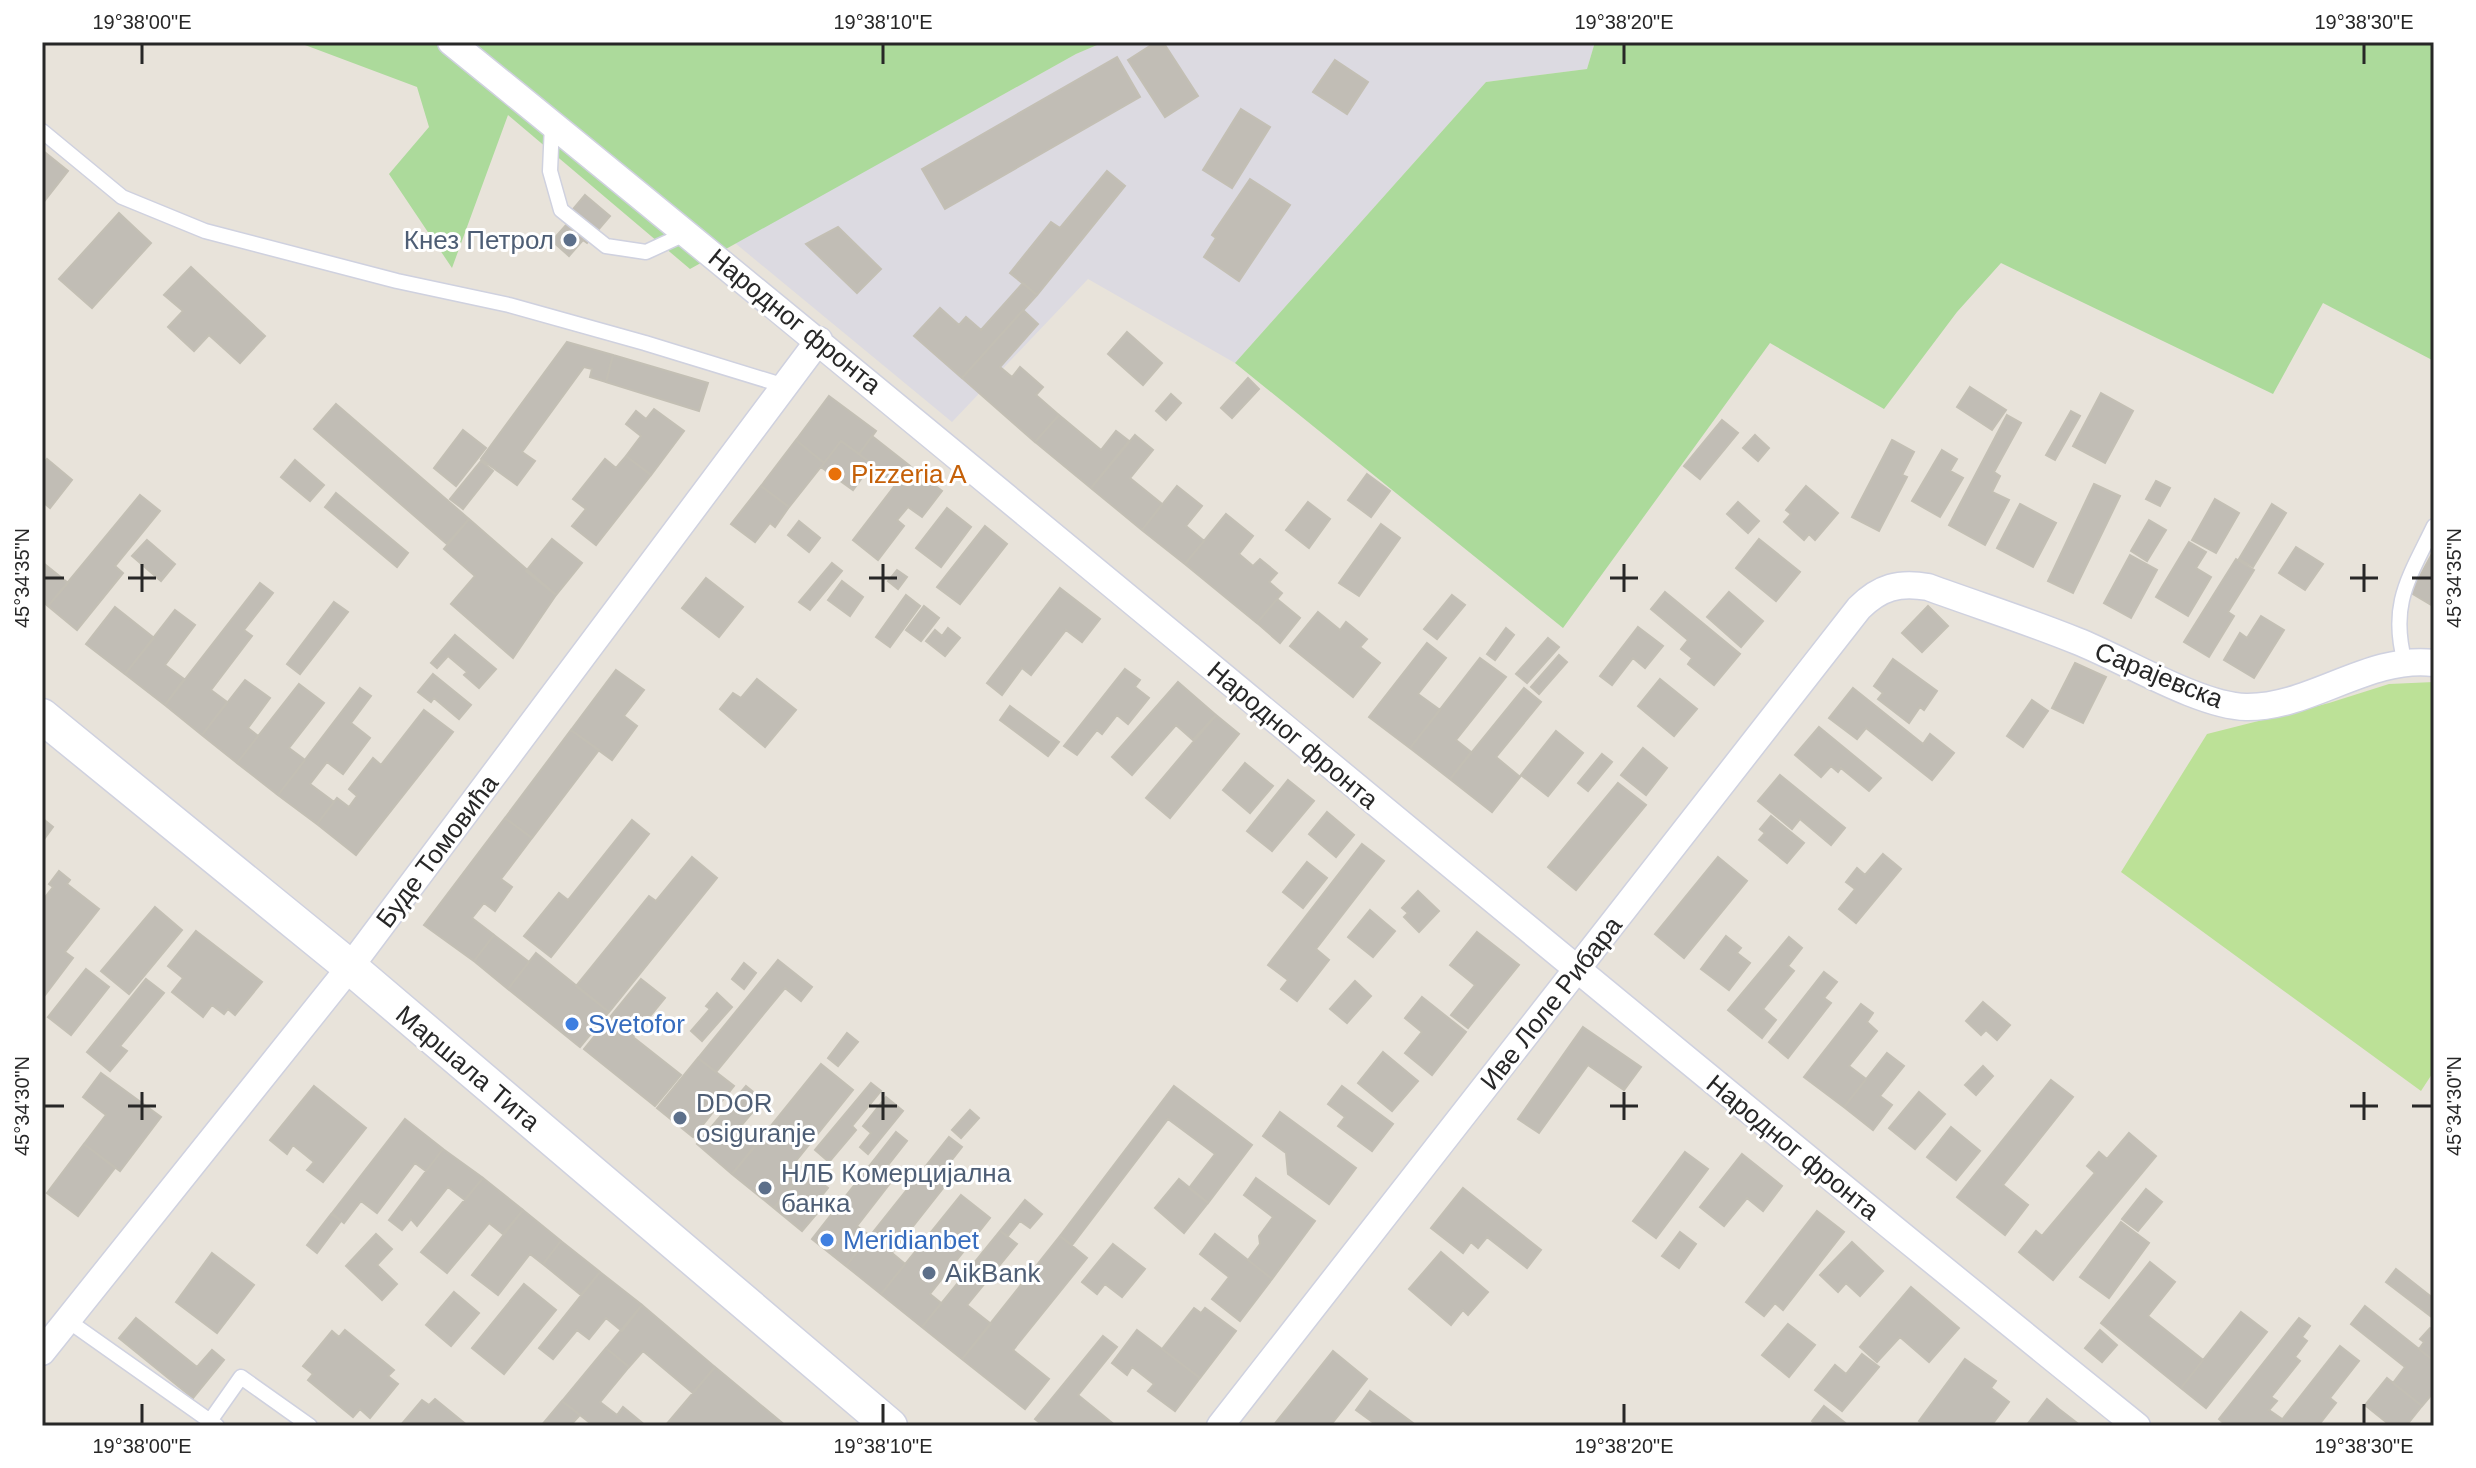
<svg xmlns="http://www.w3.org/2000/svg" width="2476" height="1468" font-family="Helvetica,sans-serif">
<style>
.industrial{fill:#dcdae1}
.green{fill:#acda9b}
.pitch{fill:#bce197}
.building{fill:#c1bdb5;stroke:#c3bfb4;stroke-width:2}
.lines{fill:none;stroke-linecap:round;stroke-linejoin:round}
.service-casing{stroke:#cfd1df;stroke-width:17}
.minor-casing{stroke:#cfd1df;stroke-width:29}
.tertiary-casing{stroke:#cfd1df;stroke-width:37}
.service{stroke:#fff;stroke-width:14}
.minor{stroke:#fff;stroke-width:26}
.tertiary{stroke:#fff;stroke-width:34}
.ticks{fill:none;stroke:#272727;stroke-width:3}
.service-dot{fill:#5c6f8a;stroke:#fff;stroke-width:3}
.food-dot{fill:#e8710a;stroke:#fff;stroke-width:3}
.shop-dot{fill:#3f7fe0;stroke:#fff;stroke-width:3}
.labels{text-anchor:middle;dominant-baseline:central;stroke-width:6;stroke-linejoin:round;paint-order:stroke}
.service-label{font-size:26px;fill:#4e5e75;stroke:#fff;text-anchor:start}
.street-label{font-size:26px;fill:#272727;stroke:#fff}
.food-label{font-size:26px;fill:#c56008;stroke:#fff;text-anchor:start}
.shop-label{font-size:26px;fill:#366cbe;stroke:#fff;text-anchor:start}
.neatline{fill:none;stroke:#272727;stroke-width:3}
.ticks-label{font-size:20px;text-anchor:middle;fill:#272727}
</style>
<rect width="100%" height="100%" fill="#e8e3da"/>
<path class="industrial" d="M1104,42H1595L1587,69L1486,82L1235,363L1088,279L952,422L735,243L1076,54Z"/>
<path class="green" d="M297,42H1104L1076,54L690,269L508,115L452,268L389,174L429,127L417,87Z
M1595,42H2434V361L2323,303L2273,394L2001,263L1957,312L1884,409L1770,343L1563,628L1235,363L1486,82L1587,69Z"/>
<path class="pitch" d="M2434,682V1071L2421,1091L2121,872L2207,734L2329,703L2389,684Z"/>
<path class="building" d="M1156,42H1163L1198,96L1165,117L1128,60Z
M1117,57L1140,97L945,209L922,169Z
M1335,60L1368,82L1347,114L1313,92Z
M1241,109L1270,127L1232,188L1203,170Z
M42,150L68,171L42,204Z
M1107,171L1125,186L1037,295L1010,273L1051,222L1060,228Z
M1250,179L1290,205L1239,281L1204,257L1216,238L1212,235Z
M585,195L610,216L587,243L583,240L569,256L552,241L567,224L563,221Z
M119,213L151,243L92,308L59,279Z
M838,227L881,269L857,293L806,244Z
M191,267L265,336L240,363L209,335L194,351L168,327L183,311L164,295Z
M1023,283L1037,295L962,378L914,336L940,308L959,325L966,317L981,330Z
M1023,310L1038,324L1000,367L1012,377L1020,367L1043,387L1036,395L1059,415L1035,442L962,378Z
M1127,332L1162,363L1143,385L1108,354Z
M567,342L613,355L606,382L590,377L592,369L584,367L522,452L535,461L517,485L481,459Z
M613,355L708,383L699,411L606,382Z
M1248,378L1259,389L1232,418L1221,408Z
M1970,387L2006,410L1992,430L1957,407Z
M2101,393L2133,411L2105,463L2073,446Z
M1171,394L1181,403L1166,420L1156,411Z
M829,396L876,431L859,454L841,441L824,463L796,440Z
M336,404L469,519L447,544L314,429Z
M654,409L684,431L651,475L626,456L641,436L626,424L636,411L646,419Z
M2071,411L2080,416L2055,460L2046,455Z
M1059,415L1101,450L1116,431L1129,441L1091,488L1035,442Z
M2007,415L2021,423L1994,472L2000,476L1992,492L2009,500L1985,545L1949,525Z
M1722,420L1738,433L1700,479L1684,466Z
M463,430L486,448L456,486L434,468Z
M1135,435L1153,450L1130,478L1162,504L1142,530L1091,488Z
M1755,435L1769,448L1758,461L1743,448Z
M872,436L910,466L896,484L880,472L874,480L865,474L872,464L859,454Z
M796,440L824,463L789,507L761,486Z
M1892,440L1914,452L1902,475L1907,477L1879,531L1852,517Z
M841,441L872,464L853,490L821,467Z
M1942,450L1957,459L1950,471L1963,478L1940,517L1912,501Z
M626,456L651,475L596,545L572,526L586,509L573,499L605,459L616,468Z
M47,459L72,480L50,508L44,503L42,506V465Z
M295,460L324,485L310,501L281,477Z
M481,461L493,471L463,509L450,499Z
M910,466L942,491L922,517L908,507L897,520L904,526L878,560L853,540Z
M1367,474L1390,491L1371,517L1348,500Z
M2156,481L2170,488L2160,506L2146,499Z
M2094,484L2120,496L2073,593L2048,581Z
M761,486L789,507L775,527L770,523L755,542L731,524Z
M1177,486L1202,506L1186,526L1204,541L1185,564L1142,530Z
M1806,486L1838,513L1815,540L1809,534L1804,540L1784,522L1791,514L1786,510Z
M336,493L408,553L397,567L325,507Z
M140,495L160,511L115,566L123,573L77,630L48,606Z
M2215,499L2239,513L2216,553L2192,540Z
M1308,502L1330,519L1309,548L1286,530Z
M1738,502L1759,521L1748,533L1727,514Z
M2020,504L2056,523L2033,567L1997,548Z
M2272,504L2286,513L2253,567L2239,559Z
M947,508L971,527L941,567L916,548Z
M1226,514L1253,536L1239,554L1253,566L1260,559L1277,573L1269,582L1282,593L1257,623L1185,564Z
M469,519L556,595L513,658L451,604L475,576L444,549Z
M2149,520L2166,530L2147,561L2131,551Z
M799,521L820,538L809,552L788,535Z
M1381,524L1400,538L1359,596L1339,583Z
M985,526L1007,544L960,604L937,587Z
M552,539L582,563L556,595L526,571Z
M1759,539L1800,572L1776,601L1736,568Z
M147,540L175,564L161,581L132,556Z
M2189,542L2206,552L2196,568L2211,577L2188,616L2156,597Z
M2296,547L2323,564L2305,590L2279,573Z
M2434,550V605L2433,606L2411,593Z
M2130,555L2157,570L2131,618L2104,603Z
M2236,559L2254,570L2228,612L2234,616L2209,657L2184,642Z
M42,562L68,583L48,606L42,601Z
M832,563L842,571L810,610L799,602Z
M897,570L907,577L898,589L888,581Z
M706,578L743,607L719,637L682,608Z
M842,581L863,597L850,616L828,600Z
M260,583L273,593L244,630L252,636L211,690L227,702L202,735L165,705Z
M1060,588L1100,619L1082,642L1066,630L1031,675L1022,668L1002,695L987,683Z
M1665,592L1740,654L1714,685L1688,664L1692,658L1681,649L1688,640L1651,609Z
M1729,592L1763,621L1741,647L1707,617Z
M906,595L920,606L890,647L876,637Z
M1452,595L1465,605L1437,639L1424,629Z
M1277,599L1300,618L1280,643L1257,623Z
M334,602L348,612L300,674L287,664Z
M924,606L939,618L921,641L906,630Z
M1928,606L1948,626L1922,652L1902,633Z
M115,607L154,638L125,674L86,644Z
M175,610L195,625L165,665L184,679L165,705L125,674Z
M1318,612L1340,630L1346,622L1367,639L1360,647L1380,663L1353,697L1290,646Z
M2261,616L2284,630L2254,678L2224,660L2240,633L2247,638Z
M1638,627L1663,646L1645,668L1633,658L1612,685L1600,676Z
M948,628L960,638L945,656L926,641L935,630L942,636Z
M1506,628L1514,635L1495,660L1487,654Z
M455,635L496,669L479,688L464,675L467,672L448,656L437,668L431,663Z
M1548,638L1559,647L1527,683L1516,674Z
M1427,643L1446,658L1418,694L1440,710L1410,748L1369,717Z
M1559,655L1567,662L1539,694L1531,687Z
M1480,658L1506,677L1456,740L1471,752L1450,779L1410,748Z
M1893,659L1937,691L1924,710L1920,707L1909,723L1878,699L1883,693L1874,686Z
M2075,663L2106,677L2083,723L2052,708Z
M1125,669L1140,680L1135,687L1149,698L1128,724L1117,715L1102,734L1097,730L1077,755L1064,746Z
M616,670L644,690L624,716L637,726L612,760L571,730Z
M433,674L471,705L459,719L434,698L431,702L418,692Z
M757,679L796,710L765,747L720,709L733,693L741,698Z
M1660,679L1697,709L1674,736L1638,706Z
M245,680L270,698L248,728L258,736L237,763L202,735Z
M1178,682L1216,715L1193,740L1176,725L1132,775L1112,757Z
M299,684L324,703L289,748L305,760L278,795L237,763Z
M360,688L371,696L351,723L370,738L343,774L327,762L310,784L334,802L317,824L278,795Z
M1524,688L1541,702L1496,757L1520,777L1492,812L1450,779Z
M1853,688L1923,744L1930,734L1954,753L1932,780L1866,728L1857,739L1829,718Z
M2032,700L2048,711L2023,747L2007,736Z
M1010,706L1059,742L1048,756L1000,720Z
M424,710L453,732L356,855L317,824L337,798L349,807L357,796L349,789L373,758L381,765Z
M1216,715L1239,734L1170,818L1146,798Z
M1819,727L1881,778L1869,791L1841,768L1838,772L1831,766L1821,777L1795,755Z
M571,730L599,750L532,838L505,818Z
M1556,731L1583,753L1548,796L1521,775Z
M1643,748L1667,768L1646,795L1621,775Z
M1602,754L1612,762L1588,791L1578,783Z
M1245,763L1273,786L1250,813L1223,790Z
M1780,775L1845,828L1831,845L1800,819L1792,829L1758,801Z
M1288,780L1314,801L1272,851L1247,831Z
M1618,783L1646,805L1576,890L1548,867Z
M1327,812L1354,835L1336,857L1309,834Z
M1771,816L1804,843L1787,863L1759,840L1765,833L1760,829Z
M42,818L53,827L42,842Z
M505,818L532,838L501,879L512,887L495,911L484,903L472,918L494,935L474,961L424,925Z
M632,820L649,834L551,957L524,936L559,893L568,900Z
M1362,844L1384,861L1316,949L1329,960L1297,1001L1281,989L1288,980L1268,965Z
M1883,854L1901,869L1856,923L1839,909L1855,889L1846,882L1857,868L1865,875Z
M692,857L717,878L609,1012L576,986L649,896L656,901Z
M1718,857L1747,881L1684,958L1655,934Z
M1307,862L1327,878L1303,908L1283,892Z
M59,871L70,880L67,884L99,909L65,952L73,958L42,999L44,966L42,965V901L53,887L49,884Z
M1418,891L1439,911L1419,932L1404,917L1408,913L1402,908Z
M155,907L182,930L129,994L101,971Z
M1370,910L1395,931L1373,957L1348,937Z
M196,931L262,982L235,1015L228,1009L224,1014L212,1005L203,1017L172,992L183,978L168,966Z
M1477,932L1519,965L1468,1028L1451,1015L1475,985L1450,965Z
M494,935L529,962L508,989L474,961Z
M1726,936L1741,948L1737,953L1750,963L1729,990L1701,969Z
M1789,937L1802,948L1788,966L1794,971L1763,1009L1776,1020L1762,1038L1728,1010Z
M536,953L609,1012L580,1047L508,989Z
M778,960L812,987L801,1001L785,988L716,1072L698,1058Z
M744,963L756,973L744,989L732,979Z
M86,969L109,987L71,1035L48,1017Z
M1824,972L1837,982L1824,998L1831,1003L1788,1058L1769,1042Z
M146,979L164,993L120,1046L127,1051L110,1071L87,1052Z
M641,979L665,998L633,1037L681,1075L655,1106L584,1049Z
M1355,981L1371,996L1347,1023L1330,1009Z
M717,993L732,1007L702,1041L691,1031L710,1009L706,1006Z
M1422,997L1466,1032L1432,1075L1405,1053L1422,1032L1405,1018Z
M1983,1002L2010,1025L1997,1040L1986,1030L1981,1035L1966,1021Z
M1861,1004L1873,1013L1867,1022L1877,1031L1849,1066L1866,1079L1844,1107L1804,1077Z
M1583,1027L1641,1067L1624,1090L1588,1065L1539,1133L1518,1119Z
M847,1033L858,1042L838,1066L828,1058Z
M1383,1052L1418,1081L1392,1111L1358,1083Z
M1887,1053L1904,1066L1880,1096L1892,1105L1873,1130L1844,1107Z
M698,1058L734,1086L693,1137L657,1108Z
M821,1064L853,1090L795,1162L805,1170L774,1208L732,1174Z
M1983,1066L1993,1076L1976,1095L1965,1085Z
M101,1073L161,1117L120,1171L84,1144L106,1115L83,1097Z
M2051,1080L2073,1097L2003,1185L2028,1205L2005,1235L1957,1197Z
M871,1083L881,1091L852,1126L856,1130L829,1162L815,1150Z
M314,1086L366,1128L323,1182L307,1170L314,1162L293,1145L287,1154L270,1140Z
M746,1086L763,1100L740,1127L758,1143L732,1174L697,1144Z
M1174,1086L1252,1145L1208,1203L1189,1188L1215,1154L1168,1119L1072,1245L1060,1236Z
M1342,1086L1393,1124L1372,1151L1338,1126L1345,1117L1328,1104Z
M1919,1092L1945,1114L1915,1149L1889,1128Z
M886,1097L903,1111L868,1154L860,1147L871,1133L863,1126Z
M970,1110L979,1118L961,1138L952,1130Z
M1280,1112L1356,1168L1329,1204L1288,1174L1286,1153L1263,1136Z
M405,1119L443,1149L426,1171L415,1163L377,1213L361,1201L344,1223L332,1213Z
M1951,1127L1980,1151L1956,1180L1927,1157Z
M896,1132L907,1141L885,1169L895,1177L857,1226L870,1236L846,1266L812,1239Z
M2129,1133L2156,1156L2053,1280L2019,1252L2036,1231L2042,1236L2095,1173L2087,1166L2099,1152L2107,1159Z
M949,1137L962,1147L940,1175L948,1182L892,1253L905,1264L881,1294L846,1266Z
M84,1144L115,1168L78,1216L47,1193Z
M443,1149L483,1178L465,1200L448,1187L417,1226L411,1219L402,1230L389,1220Z
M1685,1152L1708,1169L1656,1238L1633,1221Z
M1742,1154L1782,1186L1763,1211L1747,1198L1724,1226L1700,1207Z
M805,1170L828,1188L818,1200L824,1205L802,1231L774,1208Z
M483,1178L523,1210L503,1234L489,1223L447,1273L421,1252Z
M1256,1178L1315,1221L1272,1279L1248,1260L1260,1244L1259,1236L1273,1217L1244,1195Z
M1179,1179L1208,1203L1184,1233L1155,1208Z
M1463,1188L1541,1250L1527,1268L1487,1237L1478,1248L1471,1242L1463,1253L1431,1228Z
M2146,1189L2162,1202L2138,1231L2122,1219Z
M961,1195L990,1218L930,1294L941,1303L922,1327L881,1294Z
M1025,1200L1042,1214L1030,1228L1020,1221L1008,1236L1000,1231Z
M523,1210L561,1241L543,1264L530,1254L498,1295L472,1275Z
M1817,1211L1844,1232L1783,1310L1775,1303L1764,1316L1746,1302Z
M331,1214L341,1221L317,1253L307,1245Z
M2121,1222L2149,1243L2109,1298L2080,1277Z
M1000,1231L1017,1244L967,1305L991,1324L962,1359L922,1327Z
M1680,1232L1696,1244L1679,1268L1662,1256Z
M376,1234L392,1249L377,1265L397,1284L382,1300L346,1266Z
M1215,1234L1272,1279L1240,1321L1212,1299L1229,1277L1200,1254Z
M1060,1236L1087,1258L1013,1350L1049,1379L1025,1409L962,1359Z
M561,1241L600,1272L581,1295L543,1264Z
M1852,1242L1883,1271L1860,1296L1846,1283L1838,1292L1820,1275Z
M1113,1244L1145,1269L1122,1297L1105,1284L1097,1294L1082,1282Z
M1441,1252L1488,1292L1468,1315L1463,1310L1451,1325L1409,1289Z
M212,1253L254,1285L217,1333L176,1302Z
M2150,1262L2175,1282L2148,1316L2203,1360L2181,1388L2101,1323Z
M2396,1269L2434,1299L2433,1318L2386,1282Z
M600,1272L642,1305L622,1331L606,1318L589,1339L577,1330L553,1359L539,1348Z
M524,1284L556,1310L504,1374L472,1348Z
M1911,1287L1959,1328L1929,1362L1900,1337L1877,1362L1860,1347Z
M454,1292L479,1313L451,1346L426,1325Z
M642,1305L715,1367L693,1393L643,1351L629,1367L606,1348Z
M2365,1306L2434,1361V1392L2422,1406L2393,1383L2405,1367L2351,1324Z
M1194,1308L1201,1313L1205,1308L1236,1331L1200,1378L1162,1349Z
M2241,1312L2267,1332L2206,1408L2181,1388Z
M136,1318L197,1367L212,1350L224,1360L193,1398L119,1338Z
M2299,1318L2310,1326L2302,1337L2307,1341L2295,1357L2300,1361L2271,1397L2277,1401L2269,1410L2282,1419L2277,1426H2227L2219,1419Z
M1788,1324L1815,1345L1789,1377L1762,1355Z
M2430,1328L2434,1331V1361L2419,1349L2424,1342L2420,1339Z
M345,1330L394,1370L388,1376L398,1384L370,1418L360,1409L353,1417L308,1380L313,1374L303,1366L332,1331L339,1337Z
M1137,1330L1200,1378L1175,1411L1148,1391L1154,1384L1132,1367L1127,1375L1112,1363Z
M2100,1330L2117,1345L2102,1362L2085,1348Z
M1103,1336L1117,1347L1078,1395L1116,1426H1044L1035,1419Z
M2340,1346L2359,1361L2330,1398L2336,1403L2318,1426H2277Z
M606,1348L629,1367L600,1402L617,1415L623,1407L646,1426H594L562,1401Z
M1333,1351L1367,1379L1330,1426H1273Z
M1862,1354L1879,1367L1842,1411L1815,1390L1835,1365L1846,1374Z
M1965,1359L1996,1381L1991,1388L2009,1402L1991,1426H1926L1919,1421Z
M715,1367L786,1426H665Z
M2387,1378L2422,1406L2406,1426H2391L2365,1405Z
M1370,1391L1417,1426H1378L1356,1410Z
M435,1399L468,1426H400L422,1400L429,1405Z
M2047,1399L2059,1409L2081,1426H2026Z
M562,1401L580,1415L570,1426H541Z
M1824,1406L1849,1426H1818L1812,1421Z"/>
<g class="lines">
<g class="service-casing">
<path id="service" d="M552,124L550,171L561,210L606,246L646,252L687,233
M42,131L122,197L205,231L397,281L509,305L645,343L785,386
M2405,663C2389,604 2409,578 2434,526
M67,1320L217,1426
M210,1421L241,1377L310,1426"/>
</g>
<g class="minor-casing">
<path id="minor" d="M451,42C1016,500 1571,970 2137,1426
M42,1352L350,967L819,340
M1220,1426L1859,608C1880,587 1899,582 1928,587C1977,605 2028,621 2077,641C2123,659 2199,706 2246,707C2311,708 2368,655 2434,663"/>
</g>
<g class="tertiary-casing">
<path id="tertiary" d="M42,716L350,967L890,1426"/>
</g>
<use href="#service" class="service"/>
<use href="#minor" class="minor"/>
<use href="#tertiary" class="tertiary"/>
</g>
<path class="ticks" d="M142,44V64M883,44V64M1624,44V64M2364,44V64M142,564V592M883,564V592M1624,564V592M2364,564V592M44,578H64M128,578H156M869,578H897M1610,578H1638M2350,578H2378M2412,578H2432M142,1092V1120M883,1092V1120M1624,1092V1120M2364,1092V1120M44,1106H64M128,1106H156M869,1106H897M1610,1106H1638M2350,1106H2378M2412,1106H2432M142,1404V1424M883,1404V1424M1624,1404V1424M2364,1404V1424"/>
<g class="service-dot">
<circle cx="570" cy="240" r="8"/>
<circle cx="680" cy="1118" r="8"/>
<circle cx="765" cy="1188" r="8"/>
<circle cx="929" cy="1273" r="8"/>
</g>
<circle class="food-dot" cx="835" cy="474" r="8"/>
<g class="shop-dot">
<circle cx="572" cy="1024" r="8"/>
<circle cx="827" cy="1240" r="8"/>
</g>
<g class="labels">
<g class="service-label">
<text x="554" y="240" text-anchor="end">Кнез Петрол</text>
<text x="696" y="1103">DDOR<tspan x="696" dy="30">osiguranje</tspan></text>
<text x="781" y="1173">НЛБ Комерцијална<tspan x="781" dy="30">банка</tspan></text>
<text x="945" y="1273">AikBank</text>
</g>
<g class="street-label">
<text transform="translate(795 321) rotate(39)">Народног фронта</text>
<text transform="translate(2159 675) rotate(22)">Сарајевска</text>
<text transform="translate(1293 735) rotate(40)">Народног фронта</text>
<text transform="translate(437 851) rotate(-53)">Буде Томовића</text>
<text transform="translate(1551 1003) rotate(-52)">Иве Лоле Рибара</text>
<text transform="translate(468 1068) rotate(40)">Маршала Тита</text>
<text transform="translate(1793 1147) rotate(39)">Народног фронта</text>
</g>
<g class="food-label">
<text x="851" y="474">Pizzeria A</text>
</g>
<g class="shop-label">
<text x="588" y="1024">Svetofor</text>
<text x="843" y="1240">Meridianbet</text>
</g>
</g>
<rect width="2476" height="1468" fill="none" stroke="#ffffff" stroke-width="88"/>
<rect x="44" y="44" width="2388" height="1380" class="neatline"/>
<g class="ticks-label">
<text x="142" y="29">19°38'00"E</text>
<text x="883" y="29">19°38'10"E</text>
<text x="1624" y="29">19°38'20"E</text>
<text x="2364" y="29">19°38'30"E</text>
<text transform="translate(22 578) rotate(-90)" y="7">45°34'35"N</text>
<text transform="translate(2454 578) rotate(-90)" y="7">45°34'35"N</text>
<text transform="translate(22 1106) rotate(-90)" y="7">45°34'30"N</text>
<text transform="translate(2454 1106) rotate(-90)" y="7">45°34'30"N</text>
<text x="142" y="1453">19°38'00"E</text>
<text x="883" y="1453">19°38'10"E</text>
<text x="1624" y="1453">19°38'20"E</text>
<text x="2364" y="1453">19°38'30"E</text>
</g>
</svg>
